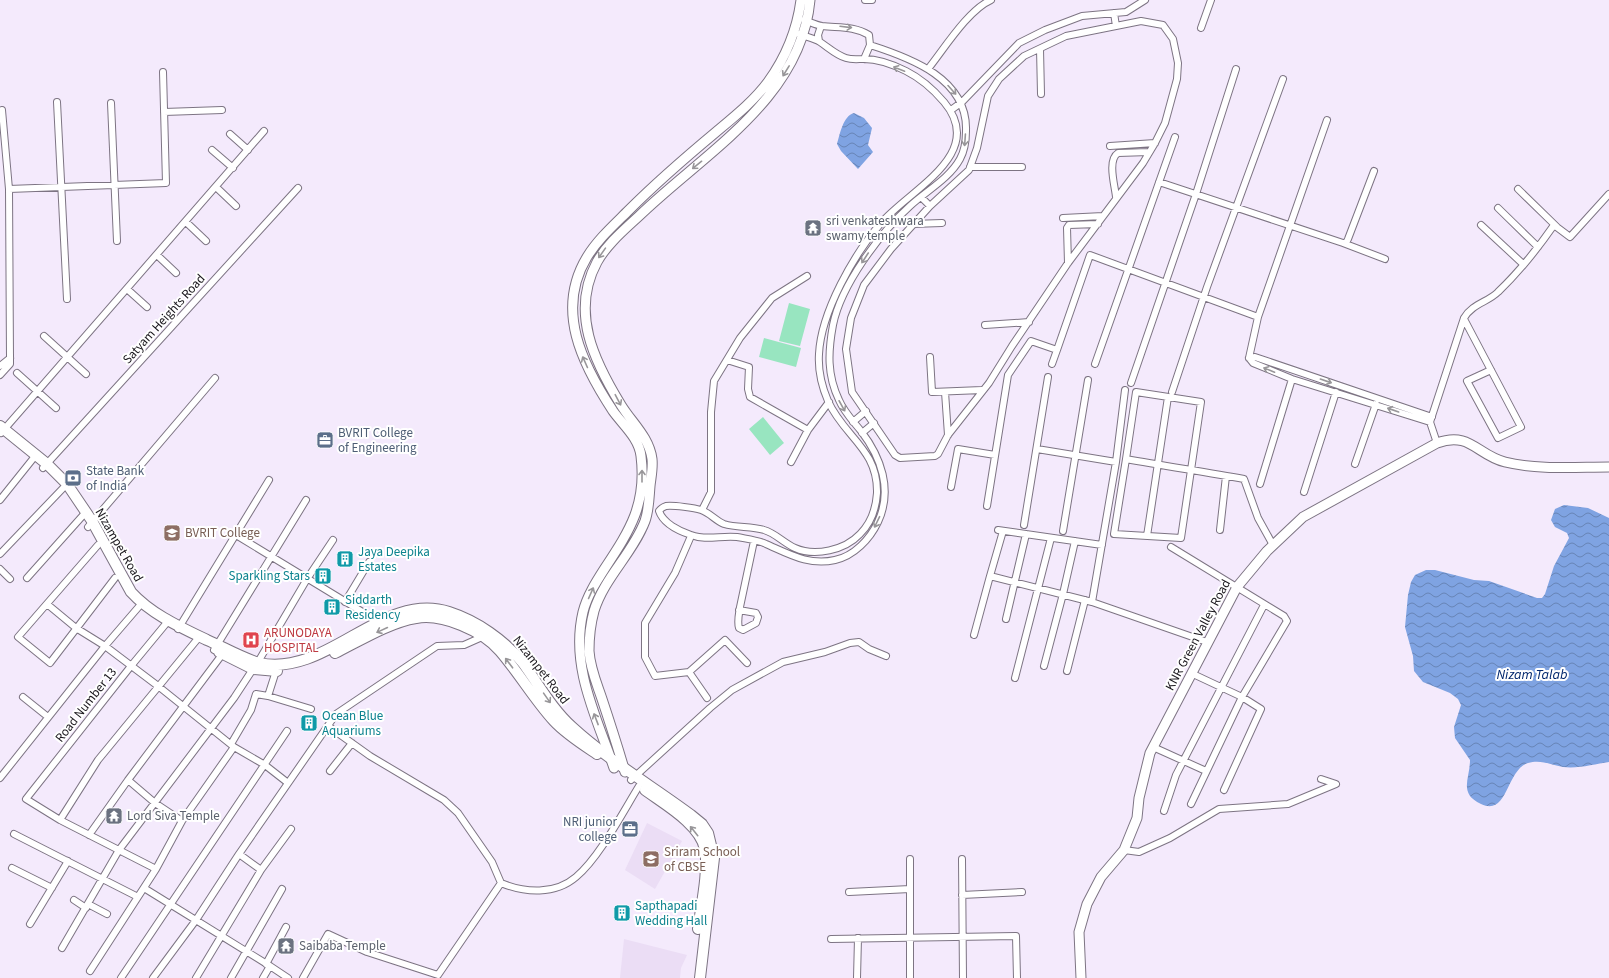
<svg xmlns="http://www.w3.org/2000/svg" width="1609" height="978" font-family="'Source Sans 3',sans-serif">
<style>
.built{fill:#ebddf5}
.green{fill:#98e5c0}
.water{fill:url(#water-waves)}
.lines{fill:none;stroke-linecap:round;stroke-linejoin:round}
.street-casing{stroke:#7d7483;stroke-width:8}
.secondary-casing{stroke:#7d7483;stroke-width:11}
.primary-casing{stroke:#7d7483;stroke-width:12}
.street{stroke:#fff;stroke-width:6}
.secondary{stroke:#fff;stroke-width:9}
.primary{stroke:#fff;stroke-width:10}
.oneway{stroke:#989699}
.labels{text-anchor:middle;dominant-baseline:central;stroke-width:4;stroke-linejoin:round;paint-order:stroke}
.worship-label{font-size:13px;fill:#5b616d;stroke:#fff;text-anchor:start}
.street-label{font-size:13px;fill:#19161c;stroke:#fff}
.service-label{font-size:13px;fill:#4e5e75;stroke:#fff;text-anchor:start}
.education-label{font-size:13px;fill:#785e54;stroke:#fff;text-anchor:start}
.culture-label{font-size:13px;fill:#0d838f;stroke:#fff;text-anchor:start}
.health-label{font-size:13px;fill:#be3a42;stroke:#fff;text-anchor:start}
.water-label{font-size:14px;font-style:italic;fill:#02276e;stroke:#fff}
</style>
<defs>
<pattern id="water-waves" width="16" height="10" patternUnits="userSpaceOnUse"><rect width="16" height="10" fill="#7fa3e2"/><path d="M0 5q4-4 8 0t8 0" fill="none" stroke="#6784b6"/></pattern>
</defs>
<rect width="100%" height="100%" fill="#f4eafc"/>
<path class="built" d="M647,823L682,841L655,889L625,870Z
M624,939L687,955L681,968L680,978H620Z"/>
<path class="green" d="M789,303L810,309L800,346L779,341Z
M764,338L801,348L796,367L759,357Z
M763,417L784,443L770,455L749,429Z"/>
<path class="water" d="M854,113L864,118L872,128L868,145L873,152L858,169L841,151L837,144C840,134 843,116 854,113Z
M1564,505L1588,508L1609,518V762C1595,764 1578,769 1563,767C1551,765 1541,759 1528,763C1506,770 1508,817 1481,804C1458,793 1470,779 1470,760L1455,738L1454,727L1461,705L1458,699L1450,693L1423,682L1414,671L1413,656L1405,627L1408,595L1411,582L1415,575L1426,570H1435L1474,580L1489,581L1537,598H1542L1545,594L1554,566L1569,538L1567,533L1555,527L1551,520L1555,509Z"/>
<g class="lines">
<g class="street-casing">
<path id="street" d="M865,0H872
M1201,28L1211,0
M799,34C806,37 814,38 820,42C829,48 836,55 846,58C852,60 858,59 864,59C878,59 894,65 906,71C922,79 933,89 944,102C988,154 909,190 881,223C854,254 821,312 819,354C818,369 822,387 828,401C844,437 878,449 877,493C876,508 871,523 860,534C845,550 815,557 795,548C784,543 775,533 764,530C751,526 737,528 724,524C716,521 710,513 701,510C695,508 673,505 666,506C663,507 661,508 659,511C663,523 679,531 691,535C706,541 722,535 737,537C747,539 758,540 766,544C789,554 809,566 835,560C854,556 870,539 878,522C893,490 881,457 861,431C853,421 844,412 839,400C827,375 828,352 833,325C841,285 880,233 910,206C926,191 949,179 960,159C965,150 966,141 966,131C968,79 911,58 870,45L869,35C854,26 839,28 822,26C816,25 810,22 804,20
M819,41L818,35L821,26
M1040,49L1041,94
M864,59L870,45
M928,69C944,49 968,10 991,0
M57,102L67,299
M111,103L117,241
M951,110L962,102L1019,43L1045,30L1082,16L1126,12L1145,0
M164,112L222,110
M230,134L248,150
M1110,146L1155,143
M212,150L233,168
M970,167H1022
M1159,182L1343,243H1346L1348,239L1374,171
M216,187L236,206
M9,189L166,183L163,72
M1518,189L1557,227
M921,197L930,206L891,249L864,285L851,318L846,349L852,392L895,455L900,458L935,456L938,454L948,435L989,383L1012,346L1068,263L1143,163L1155,143L1165,123L1177,79L1178,63L1173,39L1163,25L1141,21L1116,26L1114,13
M1116,197C1115,186 1107,160 1118,153L1149,152
M930,206L969,170L977,148L988,96L999,79L1024,56L1066,36L1116,26
M1498,208L1538,247
M1063,218L1103,216
M186,222L206,241
M912,224L942,223
M1481,225L1523,264
M1343,243L1385,259
M157,255L176,273
M1068,263L1067,228L1069,225L1098,224
M127,289L147,307
M1464,319L1521,427L1498,438L1467,381L1491,370
M985,325L1029,322
M44,336L86,374
M1057,350L1090,255L1258,317
M930,357L932,392L982,390
M1249,358L1258,317L1327,120
M1249,358L1253,363L1292,379L1430,422
M1249,358L1255,357L1432,417
M727,360L749,367L748,389L750,397L808,430
M1095,364L1175,137
M0,366L10,358
M17,373L56,408
M0,375L10,364V358L9,189L2,110
M1131,383L1196,194L1236,69
M1125,390L1116,462L1092,602L1207,642
M945,392L948,435
M1172,392L1207,287L1283,79
M853,422L866,411
M1,433L264,131
M862,433L874,423
M1437,443L1430,422L1464,318C1472,304 1488,302 1498,292C1519,272 1538,248 1554,225L1570,237L1609,194
M1037,449L1116,462
M1126,459L1114,534L1181,538L1201,402L1136,392L1126,459C1165,466 1205,472 1244,479L1258,518L1273,545
M791,462L808,430L829,402
M1355,464L1376,404
M43,468L298,188
M1260,484L1292,379
M951,487L958,449L995,455
M1304,492L1336,392
M0,500L36,455
M987,506L1008,375L1031,341L1057,350L1052,364
M702,510L711,492V412L714,381L740,338L772,298L807,276
M1024,525L1048,377
M88,527L215,378
M998,530L1102,545
M1220,530L1226,476
M1063,531L1088,380
M236,535L379,622
M691,536L675,573L645,623V657L655,676L689,672L725,640L747,663
M1147,536L1168,397
M98,545L18,637L50,663L115,578
M1171,547L1284,616L1287,621L1242,697L1193,674
M0,554L67,484
M0,569L10,579
M990,576L1003,531
M27,578L86,512
M345,602L369,562
M47,604L76,628L105,646L158,686L234,747L265,765L288,783
M739,610L756,613L758,617L756,623L743,630L739,628C737,621 739,614 740,607L754,541
M1006,619L1026,534
M178,629L269,480
M974,635L990,576L1092,602
M214,650L306,500
M258,662L307,579L333,540
M1044,666L1063,594L1075,541
M276,671L268,696L311,709
M1067,671L1085,600
M689,672L707,698
M1015,678L1051,538
M23,697L48,717
M328,726L370,756L444,800L458,813L492,862L501,883
M231,744L251,710L256,694L268,696
M1153,747L1206,771
M330,771L352,743
M0,778L105,646L142,603
M631,780L710,708L732,690L783,662L825,652L850,643L859,642L869,649L886,656
M1191,804L1242,697L1261,709L1224,790
M1164,811L1176,775L1264,605
M60,820L98,760L200,636
M182,821L155,803L128,780L224,652
M14,834L138,897
M89,835L128,780
M1124,850L1139,852L1170,838L1219,809L1288,804L1336,784L1321,779
M239,854L261,870
M910,859V978
M962,859L963,978
M12,868L52,888
M156,869L60,820L26,799L131,666L169,620
M144,888L270,966L263,978
M849,892L910,889
M962,895L1022,892
M74,900L86,908
M88,904L107,914
M30,924L68,861
M831,939L1016,936L1017,978
M62,948L119,850L234,698L253,669
M266,964L286,927
M270,966L288,978
M90,971L156,869L182,821L234,747
M121,978L287,731
M153,978L196,920L239,854L336,714L437,646L464,645L482,637
M196,978L261,870L291,829
M231,978L282,889
M303,978L328,934L367,952L438,975L501,883C525,893 555,895 576,877C599,858 623,812 639,786
M857,978L858,938"/>
</g>
<g class="secondary-casing">
<path id="secondary" d="M614,768C597,718 570,667 583,612C587,596 596,582 605,568C630,530 647,504 641,456C639,438 623,425 613,411C582,364 555,310 587,257C598,239 614,225 629,210C657,182 686,157 716,132C734,117 754,101 768,82C786,57 797,31 801,0
M625,772C618,748 610,723 602,699C597,684 590,668 589,651C589,640 591,622 594,611C604,578 633,553 645,521C649,510 649,497 650,486C651,477 653,468 652,459C649,437 632,423 621,405C594,361 570,312 597,262C607,244 624,230 639,216C704,153 801,99 810,0
M1081,978L1079,932L1087,904L1101,877L1124,850L1137,818L1139,798L1150,753L1237,587L1267,551L1303,517L1437,443C1470,431 1477,455 1505,462C1538,470 1575,467 1609,467"/>
</g>
<g class="primary-casing">
<path id="primary" d="M0,426L47,464L67,484L92,521L131,592C151,614 180,627 207,640C223,647 242,658 259,663C328,678 382,590 449,612C477,621 504,640 523,663C539,685 552,709 572,727C608,760 652,786 691,815L702,824L708,833L714,858L700,978
M219,652L253,669L277,671
M335,653C359,641 390,622 416,618C442,613 483,631 500,651C519,673 534,699 554,721C566,734 582,744 597,754
M645,790C664,804 700,824 705,849C709,870 701,907 698,929"/>
</g>
<use href="#street" class="street"/>
<use href="#secondary" class="secondary"/>
<use href="#primary" class="primary"/>
</g>
<defs><path id="oneway-shaft" d="M-6 0H5M1.5-3L5.5 0L1.5 3" fill="none" stroke-width="1.6" stroke-linecap="round" stroke-linejoin="round"/></defs>
<g class="oneway">
<use href="#oneway-shaft" transform="translate(846 27) rotate(7)"/>
<use href="#oneway-shaft" transform="translate(899 69) rotate(-159)"/>
<use href="#oneway-shaft" transform="translate(786 71) rotate(122)"/>
<use href="#oneway-shaft" transform="translate(952 90) rotate(48)"/>
<use href="#oneway-shaft" transform="translate(965 140) rotate(94)"/>
<use href="#oneway-shaft" transform="translate(697 165) rotate(141)"/>
<use href="#oneway-shaft" transform="translate(602 253) rotate(125)"/>
<use href="#oneway-shaft" transform="translate(865 258) rotate(123)"/>
<use href="#oneway-shaft" transform="translate(585 362) rotate(-114)"/>
<use href="#oneway-shaft" transform="translate(1269 370) rotate(-158)"/>
<use href="#oneway-shaft" transform="translate(1326 381) rotate(19)"/>
<use href="#oneway-shaft" transform="translate(618 400) rotate(62)"/>
<use href="#oneway-shaft" transform="translate(842 406) rotate(61)"/>
<use href="#oneway-shaft" transform="translate(1393 410) rotate(-161)"/>
<use href="#oneway-shaft" transform="translate(642 476) rotate(-90)"/>
<use href="#oneway-shaft" transform="translate(877 522) rotate(116)"/>
<use href="#oneway-shaft" transform="translate(591 593) rotate(-66)"/>
<use href="#oneway-shaft" transform="translate(382 630) rotate(155)"/>
<use href="#oneway-shaft" transform="translate(509 663) rotate(-127)"/>
<use href="#oneway-shaft" transform="translate(547 698) rotate(55)"/>
<use href="#oneway-shaft" transform="translate(596 719) rotate(-111)"/>
<use href="#oneway-shaft" transform="translate(694 831) rotate(-129)"/>
</g>
<defs>
<g id="temple-square" transform="scale(0.9)"><rect x="-9" y="-9" width="18" height="18" rx="4" fill="#6b7280" stroke="#fff"/><path d="M0-6L5-2H3V0L6.5 2.5H4V6H1.5V3h-3V6H-4V2.5H-6.5L-3 0V-2H-5Z" fill="#fff"/></g>
<g id="office-square" transform="scale(0.9)"><rect x="-9" y="-9" width="18" height="18" rx="4" fill="#5c6f8a" stroke="#fff"/><path d="M-6-3h4V-5.5h4V-3h4V5H-6ZM-1-4.5V-3h2v-1.5ZM-6 0V1H6V0Z" fill="#fff"/></g>
<g id="bank-square" transform="scale(0.9)"><rect x="-9" y="-9" width="18" height="18" rx="4" fill="#5c6f8a" stroke="#fff"/><path d="M-6-4H6V4H-6ZM0-2.3a2.3 2.3 0 1 0 0 4.6a2.3 2.3 0 1 0 0-4.6Z" fill="#fff"/></g>
<g id="university-square" transform="scale(0.9)"><rect x="-9" y="-9" width="18" height="18" rx="4" fill="#8d6e63" stroke="#fff"/><path d="M0-5L7-2L0 1L-7-2ZM-4 1L0 2.5L4 1V4Q0 6-4 4Z" fill="#fff"/></g>
<g id="building-square" transform="scale(0.9)"><rect x="-9" y="-9" width="18" height="18" rx="4" fill="#0f9aa8" stroke="#fff"/><path d="M-4-6H4V6H1V3H-1V6H-4ZM-2.5-4.3h1.7v1.8h-1.7ZM.8-4.3h1.7v1.8H.8ZM-2.5-1h1.7V.8h-1.7ZM.8-1h1.7V.8H.8Z" fill="#fff"/></g>
<g id="hospital-square" transform="scale(0.9)"><rect x="-9" y="-9" width="18" height="18" rx="4" fill="#e0444e" stroke="#fff"/><path d="M-5-5h3v3.5h4V-5h3V5h-3V1.5h-4V5h-3Z" fill="#fff"/></g>
<g id="school-square" transform="scale(0.9)"><rect x="-9" y="-9" width="18" height="18" rx="4" fill="#8d6e63" stroke="#fff"/><path d="M0-5L7-2L0 1L-7-2ZM-4 1L0 2.5L4 1V4Q0 6-4 4Z" fill="#fff"/></g>
</defs>
<g fill-rule="evenodd">
<use href="#temple-square" x="813" y="228"/>
<use href="#office-square" x="325" y="440"/>
<use href="#bank-square" x="73" y="478"/>
<use href="#university-square" x="172" y="533"/>
<use href="#building-square" x="345" y="559"/>
<use href="#building-square" x="323" y="576"/>
<use href="#building-square" x="332" y="607"/>
<use href="#hospital-square" x="251" y="640"/>
<use href="#building-square" x="309" y="723"/>
<use href="#temple-square" x="114" y="816"/>
<use href="#office-square" x="630" y="829"/>
<use href="#school-square" x="651" y="859"/>
<use href="#building-square" x="622" y="913"/>
<use href="#temple-square" x="286" y="946"/>
</g>
<g class="labels">
<g class="worship-label">
<text x="826" y="221">sri venkateshwara<tspan x="826" dy="15">swamy temple</tspan></text>
<text x="127" y="816">Lord Siva Temple</text>
<text x="299" y="946">Saibaba Temple</text>
</g>
<g class="street-label">
<text transform="translate(164 319) rotate(-48)">Satyam Heights Road</text>
<text transform="translate(119 545) rotate(60)">Nizampet Road</text>
<text transform="translate(1198 635) rotate(-62)">KNR Green Valley Road</text>
<text transform="translate(541 670) rotate(52)">Nizampet Road</text>
<text transform="translate(86 705) rotate(-52)">Road Number 13</text>
</g>
<g class="service-label">
<text x="338" y="433">BVRIT College<tspan x="338" dy="15">of Engineering</tspan></text>
<text x="86" y="471">State Bank<tspan x="86" dy="15">of India</tspan></text>
<text x="617" y="822" text-anchor="end">NRI junior<tspan x="617" dy="15">college</tspan></text>
</g>
<g class="education-label">
<text x="185" y="533">BVRIT College</text>
<text x="664" y="852">Sriram School<tspan x="664" dy="15">of CBSE</tspan></text>
</g>
<g class="culture-label">
<text x="358" y="552">Jaya Deepika<tspan x="358" dy="15">Estates</tspan></text>
<text x="310" y="576" text-anchor="end">Sparkling Stars</text>
<text x="345" y="600">Siddarth<tspan x="345" dy="15">Residency</tspan></text>
<text x="322" y="716">Ocean Blue<tspan x="322" dy="15">Aquariums</tspan></text>
<text x="635" y="906">Sapthapadi<tspan x="635" dy="15">Wedding Hall</tspan></text>
</g>
<g class="health-label">
<text x="264" y="633">ARUNODAYA<tspan x="264" dy="15">HOSPITAL</tspan></text>
</g>
<g class="water-label">
<text x="1532" y="675">Nizam Talab</text>
</g>
</g>
</svg>
